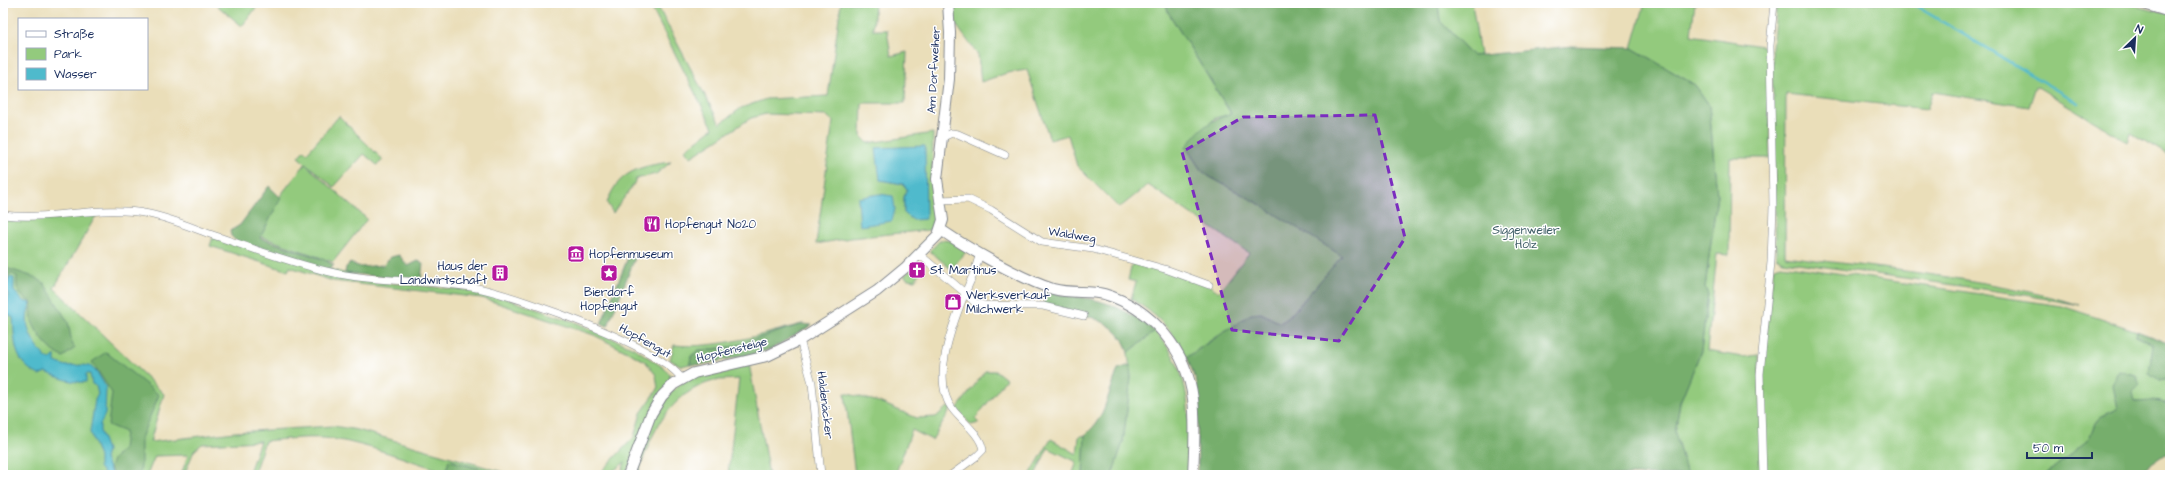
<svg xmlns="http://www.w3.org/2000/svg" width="2173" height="478" font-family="'Architects Daughter',sans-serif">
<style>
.green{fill:#93ca7d;stroke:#577c6e;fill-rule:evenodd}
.forest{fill:#76ae6c;stroke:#486e65}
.water{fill:#4fbacc;stroke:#357495}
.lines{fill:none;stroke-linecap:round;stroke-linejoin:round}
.stream{stroke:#4fbacc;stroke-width:2.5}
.street-casing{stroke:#82868c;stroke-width:8}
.secondary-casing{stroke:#82868c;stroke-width:12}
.street{stroke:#fff;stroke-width:7}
.secondary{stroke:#fff;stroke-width:10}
.marked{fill:#7b2cbf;fill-opacity:0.2;stroke:#7b2cbf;stroke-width:3;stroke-dasharray:8 5;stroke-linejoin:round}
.labels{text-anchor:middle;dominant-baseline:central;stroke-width:3;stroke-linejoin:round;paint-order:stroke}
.street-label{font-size:12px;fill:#1b2f5e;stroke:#fff}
.poi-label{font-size:12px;fill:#1b2f5e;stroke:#fff;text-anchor:start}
.park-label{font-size:12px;fill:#3f5e67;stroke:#fff}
</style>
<rect width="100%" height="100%" fill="#fff"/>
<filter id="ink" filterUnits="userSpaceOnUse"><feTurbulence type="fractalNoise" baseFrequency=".025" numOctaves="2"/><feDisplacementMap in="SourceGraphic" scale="8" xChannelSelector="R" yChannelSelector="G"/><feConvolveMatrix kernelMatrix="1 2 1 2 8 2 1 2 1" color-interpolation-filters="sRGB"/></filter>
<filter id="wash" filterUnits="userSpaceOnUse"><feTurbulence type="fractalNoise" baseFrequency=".012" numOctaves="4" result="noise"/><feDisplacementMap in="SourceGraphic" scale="16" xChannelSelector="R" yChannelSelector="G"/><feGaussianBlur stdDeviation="0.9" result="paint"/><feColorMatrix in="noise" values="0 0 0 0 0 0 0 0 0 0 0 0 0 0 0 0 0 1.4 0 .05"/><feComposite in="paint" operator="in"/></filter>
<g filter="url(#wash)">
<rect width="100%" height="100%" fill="#eadeb9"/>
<path class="green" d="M214,3H260L242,26Z
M649,3H656L720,124L741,108L766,99L828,96L841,3H875L873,30H887L891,56L907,52L905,103H862L861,136L868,143L933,133L932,205L939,229L851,238L816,244L833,121L827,116L766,114L751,118L691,157L685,150L713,128ZM925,146L904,213V197L907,189L903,184L880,180Z
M952,3H1166L1168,12L1231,114L1215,118L1186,147L1201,170L1210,177L1256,202L1343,256L1288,318L1280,323L1261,313L1224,331L1187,357C1173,331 1156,313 1131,299L1136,282L1128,280L1133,260L1209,285L1219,292L1249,253L1148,185L1119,208L1077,166L1068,135L1050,140L1027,70L1007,73L981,82L978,55L957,26H953Z
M1438,3H1472L1480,55L1473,56L1440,21Z
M1645,3H1695L1691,35L1768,47L1770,158H1730L1729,255L1717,254L1707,351L1742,357L1759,355L1761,475H1687L1675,433L1680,402L1701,351L1708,294L1705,288L1717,195L1709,105L1695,85L1632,48Z
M1777,3H2128L2170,14V156L2131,133L2128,142L2036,86L2029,107L1933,92L1927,109L1786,94L1785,256C1883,269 1984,277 2080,305L2025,295L1783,261L1776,257L1772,47Z
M339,116L383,160L377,165L364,154L334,187L298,157L304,150L307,153Z
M671,162L656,174L636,179C631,192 620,201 613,213L607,203C618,171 640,166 671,162Z
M305,164L367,219L333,262L251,233Z
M97,214L54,288L164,394L150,442L235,432L333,426L358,430L513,475H501L450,460L446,472C409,461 371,445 333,439C311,436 287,439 265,441L253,475H248L260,441L202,444L194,451L184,475H181L188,455L155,456L147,475H3V217L55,219Z
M213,237L376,282L477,291L504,298L577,323L634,348L664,368L670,375V384L625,475H621L625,462L608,475H593L600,473L634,437L641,413L658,389L656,375L645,361L594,335L482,298L333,281L290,267L288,271L210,246Z
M940,240L951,241L966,252L951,269L930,251Z
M917,263L922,265V271L915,280L908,279L904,276Z
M1781,265L2062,306L2137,331L2136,336L2154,344L2151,358L2159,380L2170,378V404L2155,401L2133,402L2100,417L2095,423L2089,439L2045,475H1766L1763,374L1773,271L1775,267Z
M802,324L731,347L699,350L691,356L690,364L682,366L670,360L674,345C718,349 759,335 802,324Z
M1155,331C1195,374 1189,421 1189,475H1112L1123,442L1131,378L1128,353Z
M749,363L769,475H728L739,379C731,380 722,379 714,381C670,392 650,434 638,475H632C645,442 654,399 687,380C705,370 729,368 749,363Z
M985,371H996L1006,379L975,419L979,423L971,425L957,409Z
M845,393L879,402L917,418L936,417L947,407L951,409L932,440L912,430L895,475H855Z
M1085,435L1083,475H1072L1077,462L1048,448L1035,475H1030L1051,439L1077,454L1079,437Z"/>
<path class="forest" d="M1166,3H1438L1440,21L1473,56L1572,46L1632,48L1695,85L1709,105L1717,195L1705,288L1708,294L1701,351L1680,402L1675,433L1687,475H1198L1197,383L1187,357L1251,314L1261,313L1280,323L1288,318L1342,256L1256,202L1210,177L1201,170L1186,147C1202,126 1207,123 1231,113L1168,12Z
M269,186L281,198L260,238L325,260L334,265L328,270L235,240L231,236L230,231L240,225Z
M399,255L408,266L418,261L423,263L421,281L345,273L346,267L350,263L361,267L383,265L391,257Z
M629,255L635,258L608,326L601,324Z
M3,267L34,277L44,283L68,322L72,343L75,348L63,357C50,351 37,335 32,321C31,316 32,308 31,302C18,295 16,290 17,276L10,273L6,284H3Z
M1045,290C1060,296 1075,296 1091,299C1116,304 1135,316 1155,331L1128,353C1120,316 1074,313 1043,306Z
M802,324L812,325L771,349L748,357H739L700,365L690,364L691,356L699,350L731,347Z
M2137,331L2170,344V378L2159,380L2149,373L2153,344L2136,336Z
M106,352L159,395L141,438V466L139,475H114L110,468L113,459L123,449L125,432L108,425L112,393L92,362Z
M1130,365L1131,378L1123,442L1112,475H1083L1085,435L1094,426L1102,414L1118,369Z
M2119,371L2136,375L2140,384L2132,392L2134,402L2155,401L2170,404V453L2166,454L2136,475L2120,473L2111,475H2045L2089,439L2095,423L2100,417L2118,409L2113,385Z
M449,460L501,475H462L452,472L451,475H445Z"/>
<path class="water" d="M925,146L926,219L913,220L904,213V197L907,189L903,184L880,180L876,148Z
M879,194L893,196L895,209L892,221L860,226L858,198Z
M10,277L14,278V291L23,301L31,303C21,325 32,341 46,358L51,359L55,355V362L66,366L82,365L90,366L97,372L106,387L105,414L100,425V431L107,450L105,459L112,475H105L99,467V457L90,432L95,400L98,394L96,386L92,384L90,374H86V382C72,383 59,378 46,372L39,375C13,362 15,343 13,318L7,313L8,294L5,289Z"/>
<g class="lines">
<path class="stream" d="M1911,3L2078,103"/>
</g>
</g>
<g filter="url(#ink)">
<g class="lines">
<g class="street-casing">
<path id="street" d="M941,138L952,133L958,134L1005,155
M939,200L968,199L991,210L1042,242L1093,249L1168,270L1209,285
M3,215C52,221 101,204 149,214C169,218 188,226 207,233C246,246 285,261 326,271C377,284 430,278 482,289C524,299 658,345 682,379
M980,253L974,273L965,293L974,302L984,305L1043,306L1084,316
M919,254L965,293C953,323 929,382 954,411C963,422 981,435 983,450L977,456L951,475
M800,340L812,383L821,475
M1763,475L1760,374L1771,262L1773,206L1770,46L1774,3"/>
</g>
<g class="secondary-casing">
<path id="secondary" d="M2141,3L2170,12
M941,230C969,249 1021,279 1053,289C1070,294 1088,290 1104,294C1152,308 1187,351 1193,399C1196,424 1194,450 1193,475
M628,475L651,414L662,396L674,384L694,373L767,356L800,340L877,291L906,267L938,235L943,220L937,179L949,79L950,33L948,3"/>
</g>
<use href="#street" class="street"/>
<use href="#secondary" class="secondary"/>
</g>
</g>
<path class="marked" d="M1375,115L1405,238L1339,341L1232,330L1182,152L1243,117Z"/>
<defs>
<g id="restaurant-square" transform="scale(0.9)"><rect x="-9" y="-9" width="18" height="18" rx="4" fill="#b5179e" stroke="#fff"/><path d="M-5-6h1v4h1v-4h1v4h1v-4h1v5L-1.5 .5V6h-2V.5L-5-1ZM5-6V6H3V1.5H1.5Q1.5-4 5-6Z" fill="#fff"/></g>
<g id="museum-square" transform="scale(0.9)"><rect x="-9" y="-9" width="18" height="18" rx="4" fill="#b5179e" stroke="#fff"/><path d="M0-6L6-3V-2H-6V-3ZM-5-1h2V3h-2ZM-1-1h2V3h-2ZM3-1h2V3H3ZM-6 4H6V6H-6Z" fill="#fff"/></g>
<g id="church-square" transform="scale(0.9)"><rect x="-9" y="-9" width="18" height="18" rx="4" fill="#b5179e" stroke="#fff"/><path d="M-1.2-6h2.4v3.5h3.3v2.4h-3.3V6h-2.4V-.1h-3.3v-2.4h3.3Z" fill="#fff"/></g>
<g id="building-square" transform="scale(0.9)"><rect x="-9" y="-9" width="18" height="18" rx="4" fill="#b5179e" stroke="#fff"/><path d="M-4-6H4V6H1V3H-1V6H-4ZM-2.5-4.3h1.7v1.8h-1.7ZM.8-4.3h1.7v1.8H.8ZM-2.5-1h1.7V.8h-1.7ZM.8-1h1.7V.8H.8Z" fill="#fff"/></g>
<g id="sight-square" transform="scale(0.9)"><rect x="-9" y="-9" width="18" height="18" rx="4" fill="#b5179e" stroke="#fff"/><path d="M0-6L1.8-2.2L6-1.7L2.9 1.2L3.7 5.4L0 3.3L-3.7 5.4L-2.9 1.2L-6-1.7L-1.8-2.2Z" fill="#fff"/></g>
<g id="shop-square" transform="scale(0.9)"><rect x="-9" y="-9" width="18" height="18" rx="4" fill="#b5179e" stroke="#fff"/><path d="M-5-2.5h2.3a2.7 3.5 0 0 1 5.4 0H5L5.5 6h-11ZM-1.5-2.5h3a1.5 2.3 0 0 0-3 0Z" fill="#fff"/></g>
</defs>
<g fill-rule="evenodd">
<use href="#restaurant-square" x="652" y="224"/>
<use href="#museum-square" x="576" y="254"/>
<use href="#church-square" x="917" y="270"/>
<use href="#building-square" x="500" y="273"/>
<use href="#sight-square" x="609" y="273"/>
<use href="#shop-square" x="953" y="302"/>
</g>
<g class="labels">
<g class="street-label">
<text transform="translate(934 70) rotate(-87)">Am Dorfweiher</text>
<text transform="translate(1072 235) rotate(9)">Waldweg</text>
<text transform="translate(645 341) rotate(29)">Hopfengut</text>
<text transform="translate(732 350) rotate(-14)">Hopfensteige</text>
<text transform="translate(825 405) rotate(83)">Haldenäcker</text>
</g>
<g class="poi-label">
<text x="665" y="224">Hopfengut No20</text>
<text x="589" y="254">Hopfenmuseum</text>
<text x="487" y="266" text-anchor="end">Haus der<tspan x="487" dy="14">Landwirtschaft</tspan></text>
<text x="930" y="270">St. Martinus</text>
<text x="609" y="292" text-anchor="middle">Bierdorf<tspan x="609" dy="14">Hopfengut</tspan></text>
<text x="966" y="295">Werksverkauf<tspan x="966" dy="14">Milchwerk</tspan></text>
</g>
<g class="park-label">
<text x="1526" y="230">Siggenweiler<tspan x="1526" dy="14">Holz</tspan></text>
</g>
</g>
<rect width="2173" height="478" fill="none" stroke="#fff" stroke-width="16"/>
<rect x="18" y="18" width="130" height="72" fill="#ffffff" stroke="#a4acbf"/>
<rect x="26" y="31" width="20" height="6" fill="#ffffff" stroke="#a4acbf"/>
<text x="54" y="38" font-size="12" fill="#1b2f5e">Straße</text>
<rect x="26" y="48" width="20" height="12" fill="#93ca7d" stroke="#a4acbf"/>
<text x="54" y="58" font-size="12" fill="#1b2f5e">Park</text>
<rect x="26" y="68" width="20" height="12" fill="#4fbacc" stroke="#a4acbf"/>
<text x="54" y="78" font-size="12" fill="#1b2f5e">Wasser</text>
<g transform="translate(2135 38) rotate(25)" stroke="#ffffff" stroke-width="3" paint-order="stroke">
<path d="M0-3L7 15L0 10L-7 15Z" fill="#1b2f5e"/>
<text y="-6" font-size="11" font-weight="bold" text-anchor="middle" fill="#1b2f5e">N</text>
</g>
<path d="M2027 452v6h65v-6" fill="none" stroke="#1b2f5e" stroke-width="2"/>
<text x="2033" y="452" font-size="12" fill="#1b2f5e" stroke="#ffffff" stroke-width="3" paint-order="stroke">50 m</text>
</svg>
